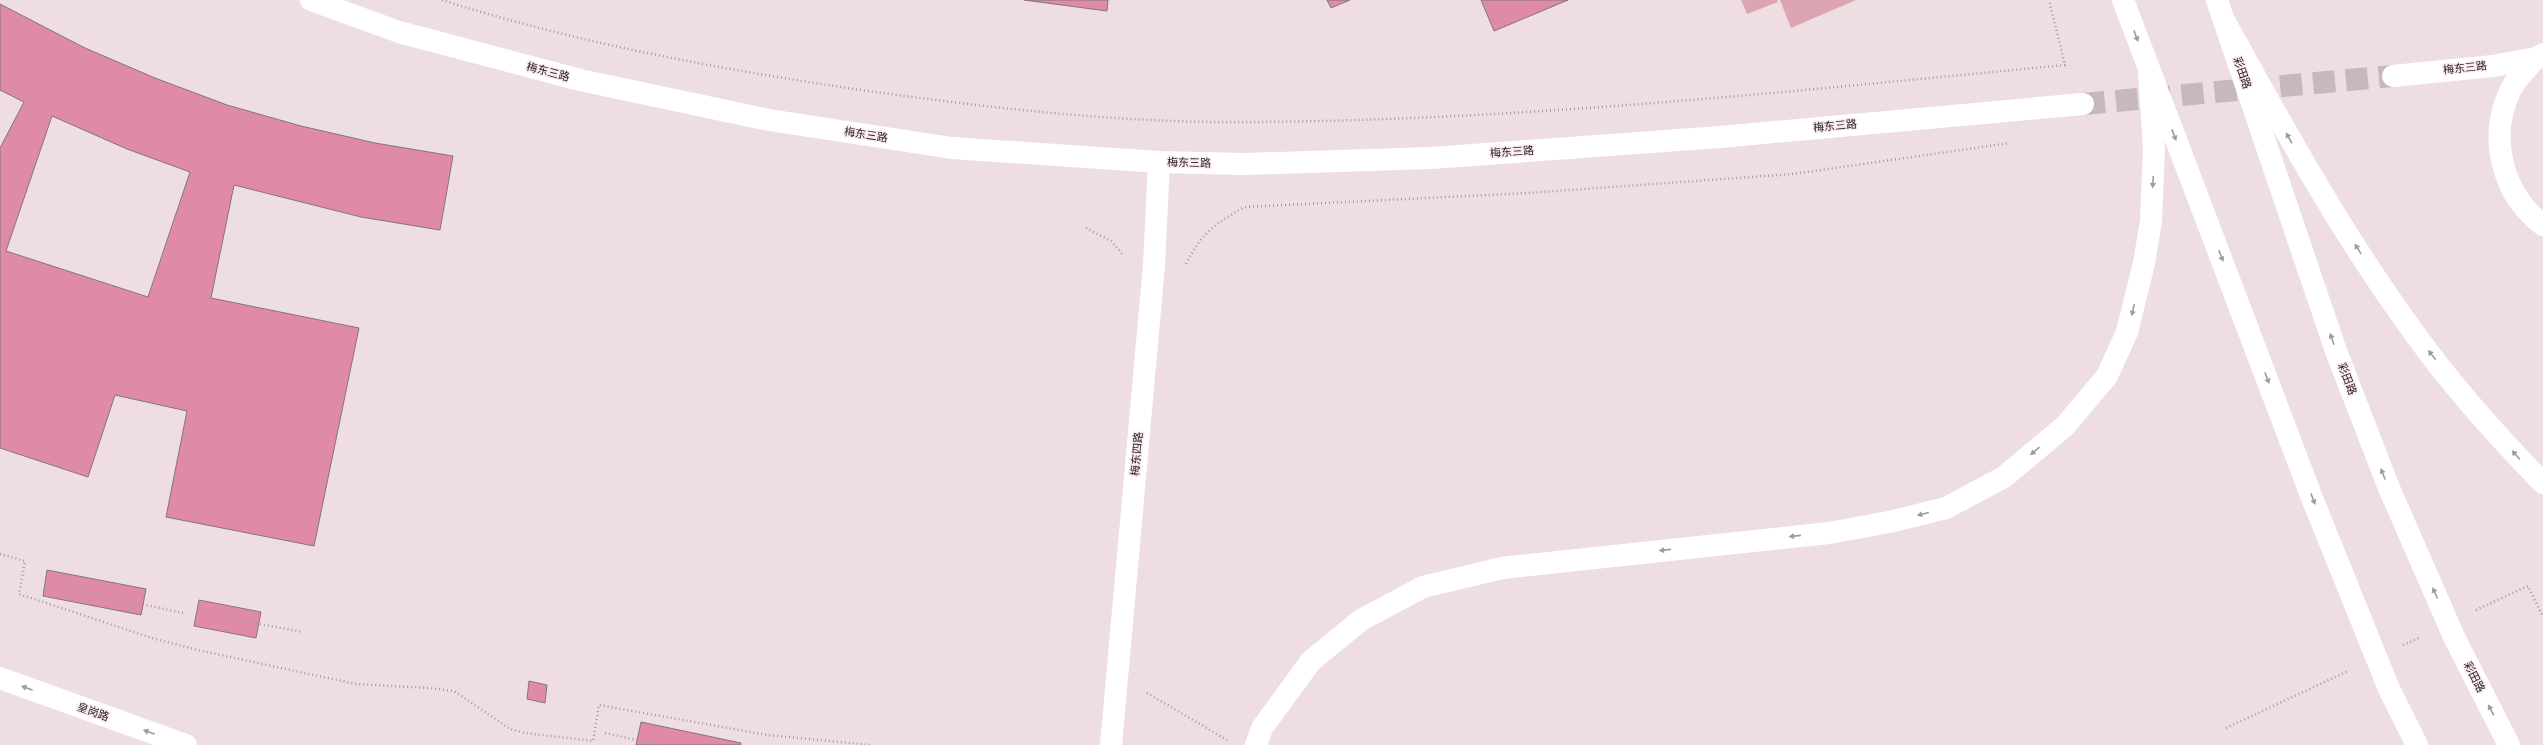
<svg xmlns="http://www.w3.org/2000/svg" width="2543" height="745" font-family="Roboto,'Noto Sans SC',sans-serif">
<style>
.green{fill:#dda4b4}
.building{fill:#e08ba5;stroke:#837579;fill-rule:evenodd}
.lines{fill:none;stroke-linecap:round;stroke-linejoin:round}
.tertiary-tunnel{stroke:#c6b8bc;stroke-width:22;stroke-dasharray:22 11;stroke-linecap:butt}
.path{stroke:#a5999c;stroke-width:2.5;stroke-dasharray:1 3;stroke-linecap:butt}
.minor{stroke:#fff;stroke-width:22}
.tertiary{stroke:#fff;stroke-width:22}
.primary{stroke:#fff;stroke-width:22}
.trunk{stroke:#fff;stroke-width:22}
.oneway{fill:#9d9b9c}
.labels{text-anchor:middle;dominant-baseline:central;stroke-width:3;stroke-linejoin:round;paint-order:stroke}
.street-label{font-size:11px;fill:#262122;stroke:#fbebef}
</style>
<rect width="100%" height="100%" fill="#eedee2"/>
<path class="green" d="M1741,0H1777L1778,2L1747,14Z
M1780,0H1856L1791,28Z"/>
<path class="building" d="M1024,0H1108L1107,11Z
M1327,0H1350L1331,8Z
M1481,0H1568L1494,31Z
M0,4L85,48L155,78L227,105L301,126L375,143L453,156L440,230L361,217L234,185L211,298L359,328L314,546L166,517L187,411L115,395L88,477L0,448V148L24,102L0,90ZM52,116L127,149L190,172L148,297L6,251Z
M47,570L146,589L141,615L43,596Z
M199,600L261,612L256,638L194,626Z
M529,681L547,685L545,703L527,699Z
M641,722L741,743V745H636Z"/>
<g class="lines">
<path class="tertiary-tunnel" d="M2083,104L2393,76"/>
<path class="path" d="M442,0C580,44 724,70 868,91C992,108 1118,123 1244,122C1518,121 1792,91 2065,65L2049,0
M1086,228L1111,241L1124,256
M1186,264C1203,231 1213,226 1244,207L1528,193L1793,174L2010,143
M0,554L25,561L19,594L155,639L202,651L356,684L429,688L454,691L510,729L525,733L593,741L599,705L767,735L871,745
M53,585L183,613
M2476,610L2528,586L2543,617
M201,613L303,632
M2403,645L2421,637
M1147,693L1227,740
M2226,728L2348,671
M605,733L660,745"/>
<path class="minor" d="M2536,58C2527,68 2516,78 2510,91C2488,138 2502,194 2543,225
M1111,745L1154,265L1159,162"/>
<path class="tertiary" d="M311,0L399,32L580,80L769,120L952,148L1159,162L1244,164L1431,158L1720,137L2083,104
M2393,76L2493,66L2536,58L2543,54"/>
<path class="primary" d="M2123,0L2312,498L2389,689L2417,745
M2217,0L2336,351L2389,488L2455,639L2509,745"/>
<path class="trunk" d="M2225,22C2284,129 2343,236 2415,334C2453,387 2497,436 2543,483
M0,678L186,745
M1256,745L1262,728L1311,661L1361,620L1423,587L1502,568L1829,533L1889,522L1946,508L2004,477L2065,426L2107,376L2127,332L2144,263L2151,221L2154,148L2149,73"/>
</g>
<defs><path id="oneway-solid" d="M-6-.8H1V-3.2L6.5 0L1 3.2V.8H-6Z"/></defs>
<g class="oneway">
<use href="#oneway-solid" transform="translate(2136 36) rotate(70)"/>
<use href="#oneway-solid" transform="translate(2174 135) rotate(69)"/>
<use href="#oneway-solid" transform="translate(2289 138) rotate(-119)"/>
<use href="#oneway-solid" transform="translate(2153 182) rotate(93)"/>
<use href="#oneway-solid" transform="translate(2358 249) rotate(-122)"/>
<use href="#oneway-solid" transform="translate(2221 256) rotate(69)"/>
<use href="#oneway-solid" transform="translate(2133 310) rotate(103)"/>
<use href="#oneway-solid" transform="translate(2332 339) rotate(-109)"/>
<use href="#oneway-solid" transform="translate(2432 355) rotate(-128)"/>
<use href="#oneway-solid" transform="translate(2267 378) rotate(69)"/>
<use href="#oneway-solid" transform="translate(2035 451) rotate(140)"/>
<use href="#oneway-solid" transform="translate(2516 455) rotate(-132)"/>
<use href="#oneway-solid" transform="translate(2383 474) rotate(-111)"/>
<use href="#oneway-solid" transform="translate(2313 499) rotate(69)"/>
<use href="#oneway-solid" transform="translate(1923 514) rotate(166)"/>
<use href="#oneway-solid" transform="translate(1795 536) rotate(174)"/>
<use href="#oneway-solid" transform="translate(1665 550) rotate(174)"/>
<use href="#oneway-solid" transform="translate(2435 593) rotate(-114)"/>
<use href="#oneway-solid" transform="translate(27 688) rotate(-160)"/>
<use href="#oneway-solid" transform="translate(2491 710) rotate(-117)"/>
<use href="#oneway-solid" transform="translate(149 732) rotate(-160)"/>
</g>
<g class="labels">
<g class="street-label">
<text transform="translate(2465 68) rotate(-6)">梅东三路</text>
<text transform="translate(548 72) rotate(15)">梅东三路</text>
<text transform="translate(2242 73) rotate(71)">彩田路</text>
<text transform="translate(1835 126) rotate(-5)">梅东三路</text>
<text transform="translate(866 135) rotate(9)">梅东三路</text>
<text transform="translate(1512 152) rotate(-4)">梅东三路</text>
<text transform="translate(1189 163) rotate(1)">梅东三路</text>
<text transform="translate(2347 379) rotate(69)">彩田路</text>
<text transform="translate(1137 454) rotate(-85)">梅东四路</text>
<text transform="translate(2474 677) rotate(63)">彩田路</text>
<text transform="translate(93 712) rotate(20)">皇岗路</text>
</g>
</g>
</svg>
